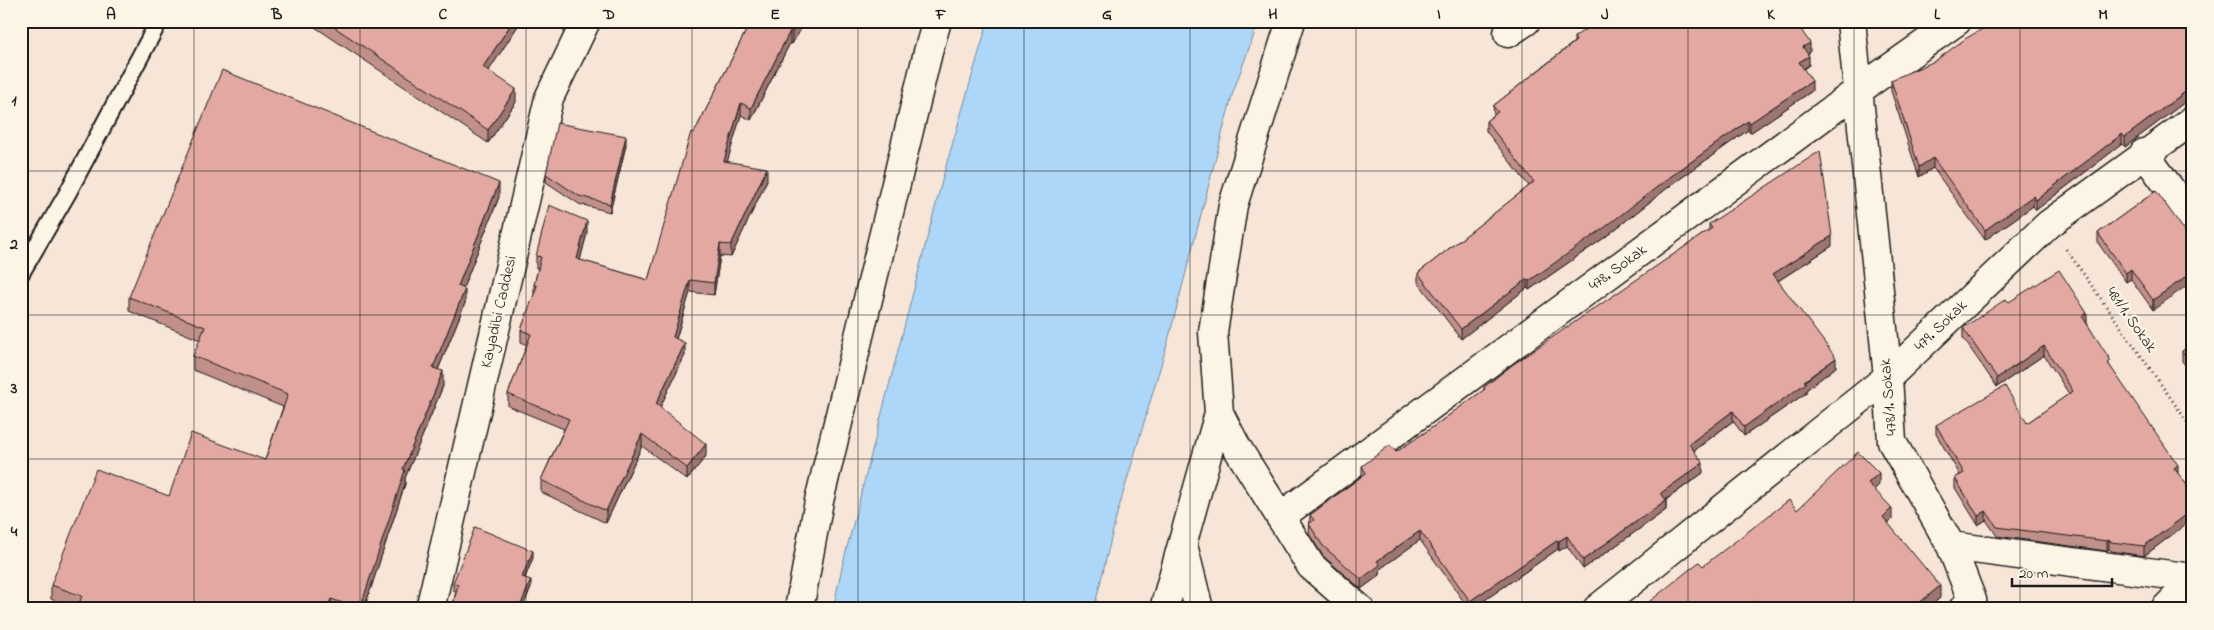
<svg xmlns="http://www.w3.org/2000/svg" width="2214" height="630" font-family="'Indie Flower',sans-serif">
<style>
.water{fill:#acd7f8;stroke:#728ca0}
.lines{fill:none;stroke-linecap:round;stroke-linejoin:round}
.service-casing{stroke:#1c1c1c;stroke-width:20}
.minor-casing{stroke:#1c1c1c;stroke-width:31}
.tertiary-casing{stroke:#1c1c1c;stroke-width:31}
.path{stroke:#1c1c1c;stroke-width:3;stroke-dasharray:1 4;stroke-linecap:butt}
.service{stroke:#fcf5e5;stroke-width:16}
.minor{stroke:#fcf5e5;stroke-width:28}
.tertiary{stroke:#fcf5e5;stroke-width:28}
.wall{fill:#c2908a;stroke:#1c1c1c}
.shaded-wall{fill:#9e7671;stroke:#1c1c1c}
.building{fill:#e2a8a1;stroke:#1c1c1c}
.grid{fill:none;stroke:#1c1c1c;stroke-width:1;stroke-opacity:0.55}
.labels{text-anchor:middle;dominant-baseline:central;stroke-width:4.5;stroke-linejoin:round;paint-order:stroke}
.street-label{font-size:16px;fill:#1c1c1c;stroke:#fcf5e5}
.neatline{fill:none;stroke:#1c1c1c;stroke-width:2}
.grid-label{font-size:16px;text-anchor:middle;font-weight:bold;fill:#1c1c1c}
</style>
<rect width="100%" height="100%" fill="#f7e6d7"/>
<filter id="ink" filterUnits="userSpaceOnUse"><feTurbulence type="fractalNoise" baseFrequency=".02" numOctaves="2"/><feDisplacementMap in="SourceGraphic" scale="10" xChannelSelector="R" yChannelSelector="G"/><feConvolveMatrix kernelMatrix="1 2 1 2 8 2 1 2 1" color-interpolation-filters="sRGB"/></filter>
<g filter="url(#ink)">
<path class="water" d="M988,21H1259L1233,92L1168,341L1117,514L1094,609H833L842,567L944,173Z"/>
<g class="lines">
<g class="service-casing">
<path id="service" d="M21,273L67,194L159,21"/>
</g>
<g class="minor-casing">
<path id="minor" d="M1291,21L1233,205L1213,332L1219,413L1236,446L1311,566L1360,609
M1851,21L1888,377L1892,442L1951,546L1972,600L1963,609
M1508,33L1526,21
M2144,153L2193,220
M1280,517L1859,90L1957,21
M1183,545L1199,609
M1951,546L2193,578
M799,609L819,501L928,52L937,21
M1164,609L1219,413
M1597,609L1888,377L2049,224L2193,120
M2165,609L2193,580"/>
</g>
<g class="tertiary-casing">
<path id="tertiary" d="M430,609L549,98L586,21"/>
</g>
<path class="path" d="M2066,249L2193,430"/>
<use href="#service" class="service"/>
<use href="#minor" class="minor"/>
<use href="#tertiary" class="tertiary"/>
</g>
<path class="wall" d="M306,21H521L488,71L516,102L488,143Z
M751,21H806L792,44L790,43L751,120L741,115L727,161L767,180L731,257L720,256L714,295L690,292L676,339L685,355L660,407L706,456L687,480L642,446L606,523L541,492V480L564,429L508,406V394L527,345L521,342V330L534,295V285L538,268H536V256L587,233L580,260L648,280L694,133Z
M2193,21V96L2125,147L2122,144L2036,210L2033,206L1985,240L1933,168L1919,177L1891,91V80Z
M1574,37L1810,52L1808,54L1809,65L1803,69L1812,91L1750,133L1748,130L1670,186L1604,238L1529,290L1527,288L1461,339L1418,282V273L1529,186L1486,131V121L1494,115L1493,106L1574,42Z
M626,145L610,212L579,204L546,182V174Z
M2156,191L2153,310L2131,279L2126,282L2098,243V233Z
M499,197L463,288L465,303L438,370L443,386L405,478V484L364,609H76L51,599V585L169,496L265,460L283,407L193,370V356L200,340L129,311V297Z
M1709,224L1832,246L1778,281L1836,367L1806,390V393L1744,436L1733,421L1694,451L1703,473L1666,500V510L1583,569L1567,546L1559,551L1558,549L1472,609H1469L1420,540L1380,569V575L1361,589L1323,556L1309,534L1310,515L1362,476V466L1396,452L1430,429L1484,390V387L1709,230Z
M2009,302L2087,322V323L2111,368L2178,474L2193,493V519L2144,556L2111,551L2109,549L2107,551L1997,536L1986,520L1978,525L1955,488V478L1960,475L1936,434V425L2027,423L2069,394L2044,355L1997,387L1963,338V328Z
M2193,344V375L2182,361V351Z
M1879,485L1874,490L1892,520L1888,524L1940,598L1926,609H1640L1703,566L1797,510Z
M533,558L525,578L531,587L522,609H452L456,591L453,590V583Z"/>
<path class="shaded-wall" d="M513,21H521L483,80V67Z
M799,21H806L792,44V32Z
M790,31V43L751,120V108Z
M1810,43V52L1803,57V47Z
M1809,56V65L1799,72V62Z
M1812,81V91L1750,133V123Z
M2193,86V96L2125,147V137Z
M516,89V102L488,143V130Z
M741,103V115L724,173V161Z
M1748,121V130L1670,186L1604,238L1529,290V281L1670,177Z
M2122,134V144L2036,210V200Z
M626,136V145L610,212V204Z
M1933,158V168L1919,177V167Z
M767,168V180L731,257V245Z
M499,183V197L458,301V286Z
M2033,196V206L1985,240V230Z
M587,221V233L577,272V259Z
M1832,236V246L1773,284V274Z
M720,244V256L714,295V283Z
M2131,269V279L2126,282V273Z
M2193,272V281L2153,310V300Z
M1527,279V288L1461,339V329Z
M690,280V292L673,349V337Z
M465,289V303L433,382V368Z
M2087,313V322L2082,325V316Z
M685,343V355L656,416V404Z
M2044,346V355L1997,387V378Z
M1836,358V367L1806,390V393L1744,436V427Z
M443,371V386L405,478V484L364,609H360L403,469Z
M1733,411V421L1689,454V444Z
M642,434V446L606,523V511Z
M706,444V456L687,480V468Z
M1703,463V473L1661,503V493Z
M2178,465V475L2174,468Z
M1879,473V485L1868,495V483Z
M1666,500V510L1583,569V560Z
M1892,508V520L1883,529V517Z
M2193,510V519L2144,556V546Z
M1986,511V520L1978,525V516Z
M1420,531V540L1380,569V575L1361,589V579L1377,561Z
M1567,536V546L1559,551V541Z
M1558,540V549L1472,609H1470V601Z
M2109,540V549L2107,551V541Z
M533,551V558L522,584V577Z
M531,580V587L522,609H519Z
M1940,586V598L1926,609H1912Z
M331,599V609H327Z
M1757,601V609H1748Z"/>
<path class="building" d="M325,21H513L483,67L516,89L488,130Z
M751,21H799L792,32L790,31L751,108L741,103L724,161L767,168L731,245L720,244L714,283L690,280L673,337L685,343L656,404L706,444L687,468L642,434L606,511L541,480L569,419L508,394L531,334L521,330L537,286L534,285L541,257L536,256L549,205L587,221L577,259L648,280L691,132L694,133Z
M1598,21H1795L1810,43L1803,47L1809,56L1799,62L1812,81L1750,123L1748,121L1670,177L1604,228L1529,281L1527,279L1461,329L1418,273L1534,182L1486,121L1498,112L1493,106L1576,41L1574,37Z
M1996,21H2193V86L2125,137L2122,134L2036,200L2033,196L1985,230L1933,158L1919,167L1891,80L1935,61L1965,39Z
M222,70L499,183L458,286L465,289L433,368L443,371L403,469L405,470L360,609L331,599L327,609H77L82,596L51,585L96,469L169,496L191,433L265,460L288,394L193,356L205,327L129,297Z
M557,123L626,136L610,204L579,196L546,174Z
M1820,151L1832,236L1773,274L1836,358L1804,381L1806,383L1744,427L1733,411L1689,444L1703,463L1661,493L1666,500L1583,560L1567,536L1559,541L1558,540L1470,601L1420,531L1377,561L1380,565L1361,579L1323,546L1309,524L1314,520L1310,515L1366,473L1362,466L1390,445L1396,452L1430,429L1485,389L1484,387L1512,365L1712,228L1709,224Z
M2156,191L2187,234L2191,231L2193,233V272L2153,300L2131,269L2126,273L2098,233Z
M2059,270L2087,313L2082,316L2111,361L2108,363L2178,465L2174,468L2193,493V510L2144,546L2111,542L2109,540L2107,541L1997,527L1986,511L1978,516L1955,478L1964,473L1936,425L2005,386L2027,423L2073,391L2044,346L1997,378L1963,328L2006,299L2009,302Z
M2193,344V365L2182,351Z
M1858,452L1879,473L1868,483L1892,508L1883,517L1940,586L1912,609H1763L1757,601L1748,609H1640L1699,562L1703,566L1789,500L1797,510Z
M475,527L533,551L522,577L531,580L519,609H501L487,603L486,609H452L458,585L453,583Z"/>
</g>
<path class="grid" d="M194,21V609M360,21V609M526,21V609M692,21V609M858,21V609M1024,21V609M1190,21V609M1356,21V609M1522,21V609M1688,21V609M1854,21V609M2020,21V609M21,171H2193M21,315H2193M21,459H2193"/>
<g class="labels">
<g class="street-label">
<text transform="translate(1618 268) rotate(-36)">478. Sokak</text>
<text transform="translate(499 312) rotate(-77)">Kayadibi Caddesi</text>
<text transform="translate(2131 320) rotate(55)">481/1. Sokak</text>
<text transform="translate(1941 326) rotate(-44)">479. Sokak</text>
<text transform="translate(1889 397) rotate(-95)">478/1. Sokak</text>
</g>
</g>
<rect width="2214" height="630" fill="none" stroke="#fcf5e5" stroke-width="55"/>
<path d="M2012 578v8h100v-8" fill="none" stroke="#1c1c1c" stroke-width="2.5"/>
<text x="2019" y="578" font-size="15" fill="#1c1c1c" stroke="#fcf5e5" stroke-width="4" paint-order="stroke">20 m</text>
<rect x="28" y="28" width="2158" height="574" class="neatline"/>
<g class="grid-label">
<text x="111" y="19">A</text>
<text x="277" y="19">B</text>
<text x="443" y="19">C</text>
<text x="609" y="19">D</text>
<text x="775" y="19">E</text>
<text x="941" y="19">F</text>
<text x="1107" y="19">G</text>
<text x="1273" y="19">H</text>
<text x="1439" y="19">I</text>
<text x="1605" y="19">J</text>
<text x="1771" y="19">K</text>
<text x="1937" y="19">L</text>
<text x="2103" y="19">M</text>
<text x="14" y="105">1</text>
<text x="14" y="249">2</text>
<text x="14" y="393">3</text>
<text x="14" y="536">4</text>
</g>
</svg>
